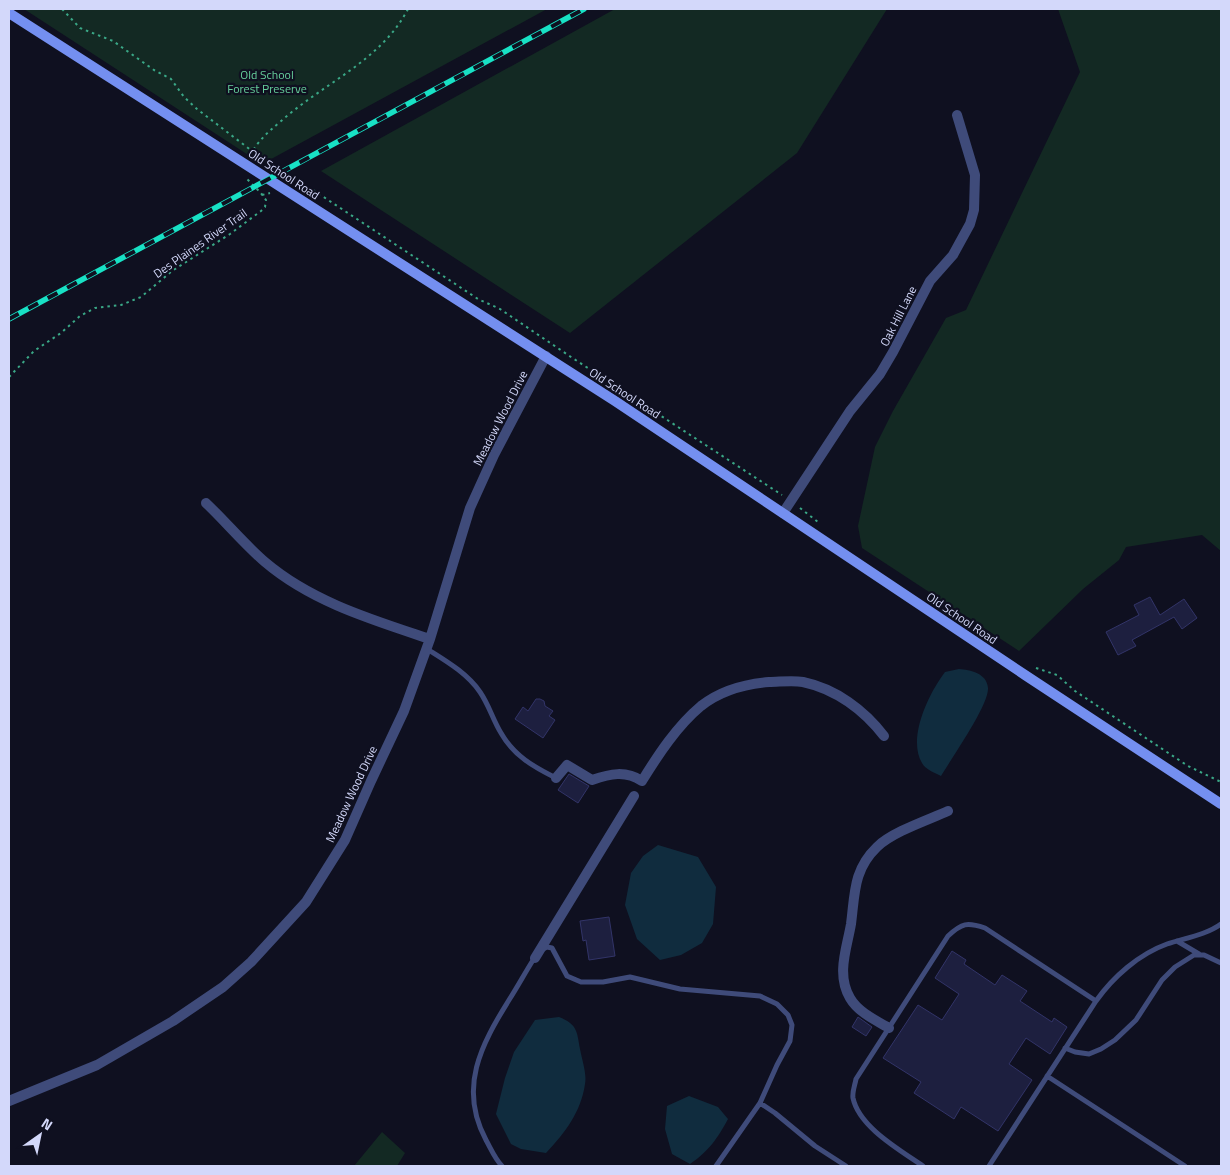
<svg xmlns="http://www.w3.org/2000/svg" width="1230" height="1175" font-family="'Titillium Web',sans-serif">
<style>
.green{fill:#132923}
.water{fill:#102c3e}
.building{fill:#1d1f3f;stroke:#323468}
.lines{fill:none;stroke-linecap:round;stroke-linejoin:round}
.path{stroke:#3aa786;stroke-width:2;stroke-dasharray:2.5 4;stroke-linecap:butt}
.lane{stroke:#3f4b7a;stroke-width:5}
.street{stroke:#3f4b7a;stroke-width:10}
.secondary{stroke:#748ff0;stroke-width:10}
.rail-casing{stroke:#18e1c5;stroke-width:5.5}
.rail{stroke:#0f1020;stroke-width:4;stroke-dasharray:11;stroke-linecap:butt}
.labels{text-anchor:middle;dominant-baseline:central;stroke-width:4.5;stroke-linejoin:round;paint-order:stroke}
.park-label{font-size:12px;fill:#67d29d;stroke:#0f1020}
.street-label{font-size:12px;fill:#d3d8fa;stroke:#0f1020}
</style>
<rect width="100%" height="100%" fill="#0f1020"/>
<path class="green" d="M24,9H547L262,164Z
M615,9H887L797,153L570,333L321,171Z
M1058,9H1221V551L1202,535L1126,547L1119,560L1083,589L1019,651L862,548L858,526L875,447L893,411L946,318L966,310L1080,72Z
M382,1132L405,1153L397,1166H354Z"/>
<path class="water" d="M959,669C970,670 987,673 988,688C989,705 951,759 941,776C935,773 925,769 922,763C907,738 929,693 945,672Z
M658,845L698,857L716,887L713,924L702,943L681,955L660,960L637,939L625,905L631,873L643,856Z
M559,1017C577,1024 577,1031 580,1049C582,1060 587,1074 585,1084C581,1112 565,1133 546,1153L521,1149L511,1144L496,1114L505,1078L514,1052L535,1020Z
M689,1096L718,1107L728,1119C717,1139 709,1151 690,1164L672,1154L665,1129L667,1106Z"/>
<path class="building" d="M1150,597L1160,615L1184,599L1197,618L1182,629L1174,617L1132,640L1136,646L1118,655L1106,632L1139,615L1134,605Z
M536,699H540L544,701L545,706L553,711L549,716L555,720L543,738L515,719L523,707L528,711Z
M569,774L589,786L578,803L558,790Z
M609,917L615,956L589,960L586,940L583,941L580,921Z
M952,951L966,960L964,964L995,985L1002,975L1027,991L1020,1001L1052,1022L1054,1018L1067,1027L1050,1054L1026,1038L1009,1064L1032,1080L998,1131L961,1107L954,1119L914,1093L921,1082L883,1058L918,1005L942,1020L959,994L935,978Z
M858,1017L872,1027L866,1036L852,1027Z"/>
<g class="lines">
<path class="path" d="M62,9L80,28L113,41L154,70L171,79L184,97L197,109L252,151
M250,155C259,140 267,133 280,122C322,84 381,61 408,9
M301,187L303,186L313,190L478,299L500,309L571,357L782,495
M262,195L270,193
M9,377L34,351L61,333L80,316L95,308L121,305L141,297L172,271L230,234L261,211L265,207L266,200L260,192L247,179
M800,508L818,522
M1036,668L1057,675L1075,691L1188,766L1221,782"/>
<path class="lane" d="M427,649C446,661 467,673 480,692C489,705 493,720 501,733C514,756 534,767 556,778
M1177,941L1199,954
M543,949L547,947L552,948L567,976L581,982H603L630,977L680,989L760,996L777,1004L788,1015L792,1025L790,1041L777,1065L760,1103L716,1166
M1065,1048L1075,1052L1089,1054L1101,1049L1115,1040L1136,1020L1162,980L1175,967L1194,955H1204L1221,963
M1047,1076L1185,1166
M760,1103L775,1113L815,1146L846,1166
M502,1166C495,1159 491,1149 486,1140C458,1088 481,1045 509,1000C518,986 526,971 535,957
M923,1166C900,1150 859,1127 853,1098C852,1092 855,1085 856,1079L948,936C962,923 967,922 985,928L1096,1001C1113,977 1139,954 1167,944C1185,938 1206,935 1221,924
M989,1166L1096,1001"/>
<path class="street" d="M206,503C226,522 244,544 265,562C312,602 373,620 430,639
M783,513L850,411L880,374L893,352L930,281L953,255L970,224L974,210L975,175L957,115
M556,778L567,765L592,780C610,774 625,770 642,781C658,755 677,726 701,706C720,691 745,684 769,682C779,682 792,680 803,682C836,689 864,710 884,736
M535,958L634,796
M889,1028C875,1020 858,1012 850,998C836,974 847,948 851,924C855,894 853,870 877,847C892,832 928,820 948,811
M9,1101L97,1065L173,1021L223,987L251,962L306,902L345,840L371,781L404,711L430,639L470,508L494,455L546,356"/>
<path class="secondary" d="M9,13L615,401L1025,675L1221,804"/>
<g class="rail-casing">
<path id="rail" d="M9,319L584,9"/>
</g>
<use href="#rail" class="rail"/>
</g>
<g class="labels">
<g class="park-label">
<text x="267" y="74">Old School<tspan x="267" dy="14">Forest Preserve</tspan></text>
</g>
<g class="street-label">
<text transform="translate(284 174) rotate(33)">Old School Road</text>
<text transform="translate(200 243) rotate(-35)">Des Plaines River Trail</text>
<text transform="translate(898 316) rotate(-63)">Oak Hill Lane</text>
<text transform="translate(625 393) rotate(33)">Old School Road</text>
<text transform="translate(500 418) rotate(-63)">Meadow Wood Drive</text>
<text transform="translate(962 618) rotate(34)">Old School Road</text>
<text transform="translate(351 794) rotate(-65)">Meadow Wood Drive</text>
</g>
</g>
<rect width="1230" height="1175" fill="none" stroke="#d3d8fa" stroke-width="20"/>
<g transform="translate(40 1135) rotate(33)" stroke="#0f1020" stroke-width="4" paint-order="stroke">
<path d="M0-4L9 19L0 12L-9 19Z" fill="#d3d8fa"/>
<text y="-8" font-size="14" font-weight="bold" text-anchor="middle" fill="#d3d8fa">N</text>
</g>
</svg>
